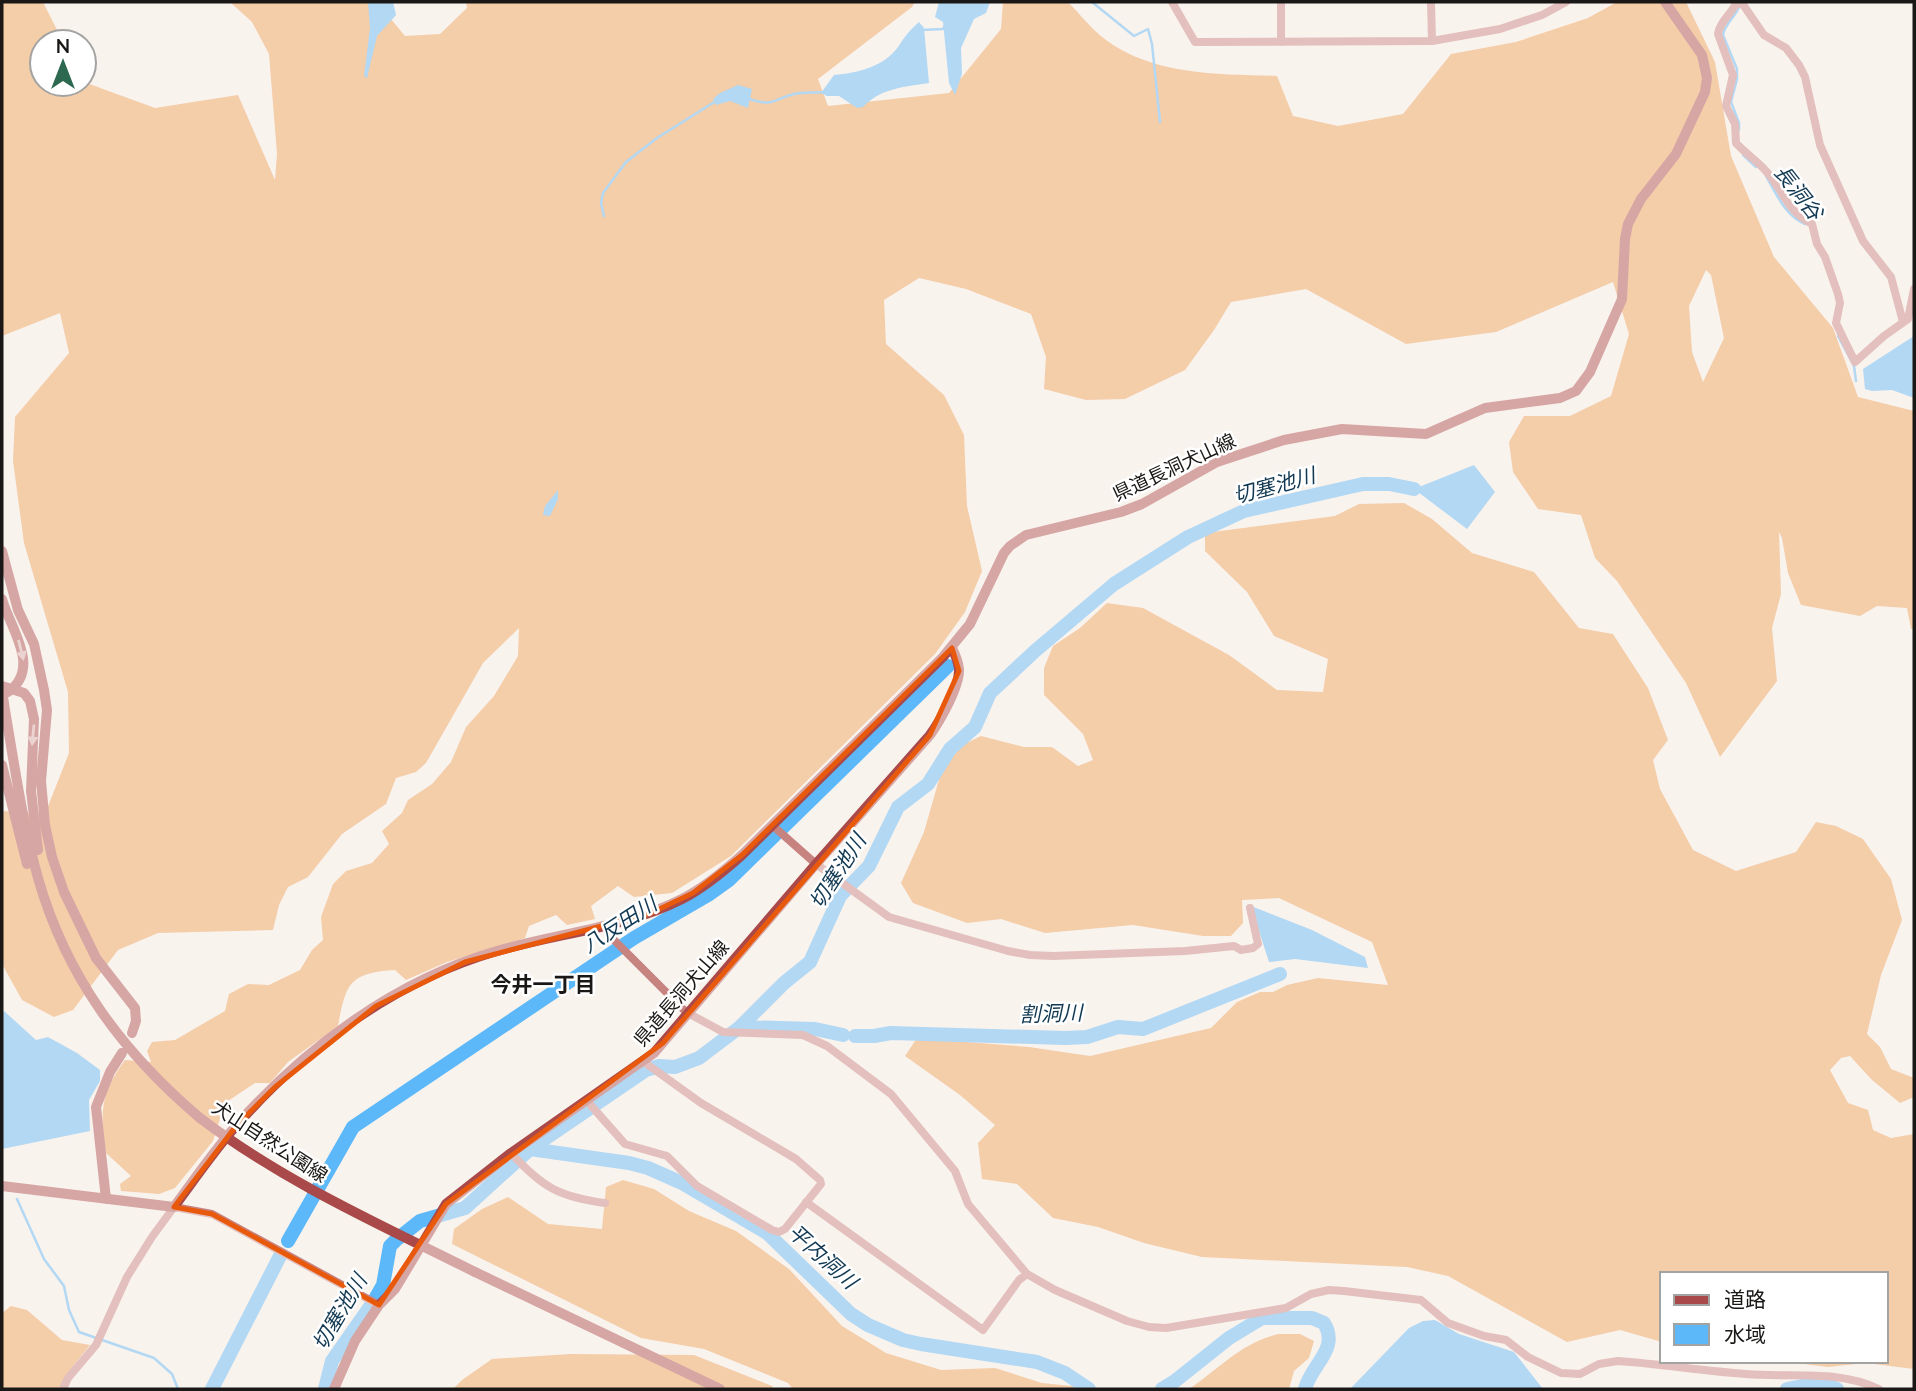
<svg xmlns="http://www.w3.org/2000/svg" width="1916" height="1391" font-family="Mulish,'Noto Sans JP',sans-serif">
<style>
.forest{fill:#ee9f56;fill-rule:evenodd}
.water{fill:#5cb8f9}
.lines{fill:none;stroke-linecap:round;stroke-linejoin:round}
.stream{stroke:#5cb8f9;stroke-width:2.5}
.river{stroke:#5cb8f9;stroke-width:14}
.street{stroke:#c78380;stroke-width:8}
.secondary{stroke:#aa4949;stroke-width:10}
.secondary-bridge{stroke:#aa4949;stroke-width:10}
.oneway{fill:#d9adad}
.marked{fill:none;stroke:#e8590c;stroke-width:5;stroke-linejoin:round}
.labels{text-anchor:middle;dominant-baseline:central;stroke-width:5;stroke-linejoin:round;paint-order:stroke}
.street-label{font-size:19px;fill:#1a1816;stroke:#fff}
.water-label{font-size:21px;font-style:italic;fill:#123953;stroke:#fff}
.neighbourhood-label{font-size:21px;font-weight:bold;fill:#1a1816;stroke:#fff}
</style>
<rect width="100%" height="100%" fill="#f9f3ee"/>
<path class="forest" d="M2,2H43L63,42H42V84L84,82L155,108L238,95L275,180L277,154L269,54L252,22L230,2H377L405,36L440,34L467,8L466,2H915L912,7L818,79L828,106L949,93L1001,29L1003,2H1068C1080,14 1092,30 1106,40C1155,76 1219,74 1277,76L1293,116L1338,126L1403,114L1451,54L1516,42L1588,18L1617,2H1686L1715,62L1731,156L1774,257L1833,328L1858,397L1914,411V629H1911L1907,608L1877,606L1860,616L1801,605L1788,573L1782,538L1779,532L1781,594L1772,628L1777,681L1720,757L1686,683L1617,581L1595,558L1581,515L1538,509L1513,472L1509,442L1524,416H1570L1611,396L1629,334L1613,282L1496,332L1406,344L1306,289L1231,302L1214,330L1185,370L1125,399L1086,400L1044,389L1046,357L1031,314L966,289L919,278L884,300L886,344L944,395L964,435L967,506L982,571L965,612L935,654L731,856L672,893L634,897L618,886L591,906L595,919L567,925L556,915L529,926L525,938L447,962L406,980L395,970C350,973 346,982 338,1026L288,1062L270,1083H255L225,1103L213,1141L175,1188L159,1194L121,1191L120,1184L131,1176L106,1153C100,1112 100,1094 125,1060L151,1062L147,1051L152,1042L175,1040L225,1011L229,994L248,984L269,985L300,970L312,950L323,940L321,917L333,884L346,871L372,863L389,844L382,831L402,813L408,800L432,784L451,762L466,727L494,696L518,656L519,628L483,663L426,763L416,772L396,778L386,804L342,834L308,877L288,887L279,905L273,930L158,933L118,950L73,1010L54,1017L22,1000L2,964V811L45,814L69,753L68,692L24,543L13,461L15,417L69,353L60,313L2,336ZM1706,270L1711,275L1724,338L1703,382L1692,352L1689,306Z
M1404,503L1432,519L1472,553L1534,572L1579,628L1613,634L1648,688L1668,740L1653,760L1660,789L1693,850L1736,871L1796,852L1816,822L1836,826L1863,839L1891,879L1902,920L1881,975L1867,1034L1880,1047L1891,1069L1914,1078V1097L1900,1103L1872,1080L1850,1056L1841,1058L1830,1070L1848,1103L1868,1110L1873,1130L1891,1138L1914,1134V1369L1866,1363L1828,1367L1780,1361H1886V1274H1662V1342L1620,1330L1567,1342L1448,1276L1407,1267L1202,1257L1144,1243L1098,1227L1053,1218L1017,1184L982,1179L978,1143L995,1125L960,1095L905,1056L917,1038L1029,1047L1090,1056L1211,1028L1237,1002L1260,992H1273L1287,985L1318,978L1388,985L1372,942L1279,898L1242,900L1243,923L1231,936H1203L1133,925L1045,933L1001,919L967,923L913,903L901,883L924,832L940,776L960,746L981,736L1024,747H1052L1078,766L1093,760L1083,734L1044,695V668L1053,646L1080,628L1107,603L1143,608L1229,655L1277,690L1323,692L1328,659L1274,636L1247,592L1205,551V533L1335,516L1359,504Z
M623,1180L654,1189L689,1211L736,1231L789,1269L842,1326L886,1353L941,1370L995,1368L1042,1383L1072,1386L1078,1389H793L788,1383L704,1349L641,1338L452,1244L454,1229L482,1209L508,1197L548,1224L602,1229L606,1187Z
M11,1306L27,1310L62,1340L90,1345L65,1376L59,1389H2V1313Z
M1279,1334H1300L1314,1341L1309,1358L1294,1371L1289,1389H1189C1219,1369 1242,1342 1279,1334Z
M570,1354L694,1355L772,1386L774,1389H453L462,1380L492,1359Z"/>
<path class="water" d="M368,2H393L396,15L377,36L367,78L364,76L370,28Z
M939,2H990L986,13L974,19L961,48L962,74L955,95L949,83L943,22L935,17Z
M919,22L924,28L929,83C904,87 881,88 863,107L857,108L839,96H827L821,93L834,75C857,73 884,67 898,47C905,36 909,31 919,22Z
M738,85L752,89L748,108L730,101L716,105L713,99L720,93Z
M1914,336V398L1892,390L1872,391L1865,389L1863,369Z
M1474,465L1495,492L1467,529L1414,489Z
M558,490V499L550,516L543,515L545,506Z
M1251,906L1312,930L1365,957L1368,968L1295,959L1269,962Z
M4,1011L36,1040L48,1037L77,1053L100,1070V1081L89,1100L90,1131L2,1149V1012Z
M1435,1320L1459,1334L1514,1352L1543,1389H1350L1409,1328L1423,1321Z"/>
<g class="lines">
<path class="stream" d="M1092,2L1134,36L1148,29L1152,44L1160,122
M921,30L943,29L945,26
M749,99C775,107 771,100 794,94C803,92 814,93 823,92
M1739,130V123L1731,102L1737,79V69L1723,35C1724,25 1735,17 1739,7
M1743,155L1756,167
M1766,176C1776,193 1785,216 1805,224
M604,216L601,203L603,193L626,162L657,138L716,101
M1838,336L1854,366L1856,381
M17,1199L44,1259L64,1286L69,1310L79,1332L154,1358L172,1374L178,1389"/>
<path class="river" d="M740,1027L815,1029L843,1035
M855,1036H874L891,1033L1065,1038L1087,1037L1118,1027L1143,1029L1280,974
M530,1149L629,1163L648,1168L682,1183L767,1233L851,1314L868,1325L903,1340L921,1344L1037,1362L1065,1373L1089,1389
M288,1241L353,1127L634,938L708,895L729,880L948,666
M212,1389L280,1256
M325,1389L332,1361L374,1301L383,1285L390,1246L396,1240L420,1221L465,1208L530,1149L646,1070L659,1066L675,1067L699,1058L740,1027L784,983L810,962L840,896L869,866L898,807L928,784L950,749L975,727L990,693L1035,651L1114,584L1188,537L1244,511L1363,484H1389L1414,489
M1162,1389L1175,1381L1229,1338L1262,1318H1312L1324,1323C1340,1349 1311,1365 1305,1389
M1787,1389L1822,1382L1837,1389"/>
<path class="street" d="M1172,2L1195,42L1432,41L1500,29L1542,15L1566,2
M1431,2L1432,41
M1737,2C1732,13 1719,23 1718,34L1733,75L1726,106L1735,124L1736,143C1745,153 1756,160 1765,170C1784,190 1784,209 1812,224L1817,244L1825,257L1838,294L1840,303L1836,323L1855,362L1884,336L1908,319L1914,289
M1738,2L1744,6L1764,35L1786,48L1799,65L1805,77L1820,145L1863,241L1891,277L1903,322
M1281,42V2
M772,825L816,864L889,917L1008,951L1030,955L1053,956L1185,951L1234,946L1241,950L1253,948L1258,944L1250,908
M604,925L610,936L686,1012L723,1032L803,1035L827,1046L891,1094L955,1171L968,1204L1027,1274L1055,1290L1127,1321L1149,1327L1166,1328L1286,1308L1311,1294L1329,1290L1344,1291L1421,1300L1448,1323L1484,1336L1506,1340L1528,1357L1561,1373L1580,1374L1599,1364L1618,1361C1661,1364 1703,1371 1746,1374C1791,1378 1837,1369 1879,1389
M587,1101L625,1144L667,1156L697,1186L772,1230L779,1232L785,1229L821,1184L820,1180L796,1159L701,1103L644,1062
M511,1153C542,1187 559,1197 605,1203
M806,1202L983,1330L1019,1280L1027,1274
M63,1389L68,1378L96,1345L127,1277L152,1237L174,1207L212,1214L379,1305"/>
<path class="secondary" d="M2,551L18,610L34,644L44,690L47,710L41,781L45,825L52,857L64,892L96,958L135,1008L136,1021L132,1033
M2,599C10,628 42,668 8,692
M2,686L24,693L30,701L34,719L31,791L38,850
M4,704C14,762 22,821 38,878C66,976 122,1052 200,1118
M2,765L27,864
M2,1186L174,1207C194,1180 213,1152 235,1127C304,1048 396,980 497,951C558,933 625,928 682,899C704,888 723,872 742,855L943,657L970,624L1004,553L1010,546L1026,535L1121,512L1142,504L1217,462L1284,440L1342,429L1426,434L1485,408L1560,398L1576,391L1590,372L1622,299L1625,239L1628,224L1641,199L1676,154L1705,92L1707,78L1702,55L1665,2
M106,1199L96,1107L110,1072L122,1053
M475,1272L720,1389
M334,1389L355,1341L379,1305L395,1289L446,1204L511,1153L654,1053L816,864L930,735C940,721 960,686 959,669C958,661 955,654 952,648"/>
<path class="secondary-bridge" d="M2,688L4,704
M200,1118C284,1182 381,1225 475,1272"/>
</g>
<defs><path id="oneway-solid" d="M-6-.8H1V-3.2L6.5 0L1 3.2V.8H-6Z" transform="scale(1.75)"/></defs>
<g class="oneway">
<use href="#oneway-solid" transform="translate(21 650) rotate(76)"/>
<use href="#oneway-solid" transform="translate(33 735) rotate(95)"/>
</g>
<path d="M0 0H1916V1391H0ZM952,648L959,671L930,735L663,1043L446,1204L379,1305L212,1214L174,1207L236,1126L275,1087L376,1006L465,962L651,913L693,893L742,855Z" fill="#f9f3ee" fill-opacity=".55" fill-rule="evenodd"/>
<path class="marked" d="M952,648L959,671L930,735L663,1043L446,1204L379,1305L212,1214L174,1207L236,1126L275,1087L376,1006L465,962L651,913L693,893L742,855Z"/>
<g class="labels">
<g class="street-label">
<text transform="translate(1174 467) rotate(-25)">県道長洞犬山線</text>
<text transform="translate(681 993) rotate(-49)">県道長洞犬山線</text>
<text transform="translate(270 1141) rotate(33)">犬山自然公園線</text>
</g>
<g class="water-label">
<text transform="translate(1799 192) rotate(52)">長洞谷</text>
<text transform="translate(1274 485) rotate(-15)">切塞池川</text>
<text transform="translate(837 871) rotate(-57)">切塞池川</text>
<text transform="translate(619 924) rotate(-33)">八反田川</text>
<text transform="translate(1051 1013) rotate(-2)">割洞川</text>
<text transform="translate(823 1256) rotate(42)">平内洞川</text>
<text transform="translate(339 1312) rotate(-59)">切塞池川</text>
</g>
<g class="neighbourhood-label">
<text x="543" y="984">今井一丁目</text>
</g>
</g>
<rect width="1916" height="1391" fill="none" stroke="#1a1816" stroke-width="7"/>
<rect x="1660" y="1272" width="228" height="91" fill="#ffffff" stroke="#a3a3a2" stroke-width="2"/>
<rect x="1674" y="1295" width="35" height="10" fill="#aa4949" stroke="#a3a3a2" stroke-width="2"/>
<text x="1724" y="1307" font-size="21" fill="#1a1816">道路</text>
<rect x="1674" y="1324" width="35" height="21" fill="#5cb8f9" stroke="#a3a3a2" stroke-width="2"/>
<text x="1724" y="1342" font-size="21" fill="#1a1816">水域</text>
<g transform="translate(63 63)"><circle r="33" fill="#ffffff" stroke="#a3a3a2" stroke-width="2"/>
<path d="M0-5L12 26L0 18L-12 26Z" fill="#2d6851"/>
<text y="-10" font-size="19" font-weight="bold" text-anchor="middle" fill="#1a1816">N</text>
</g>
</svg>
